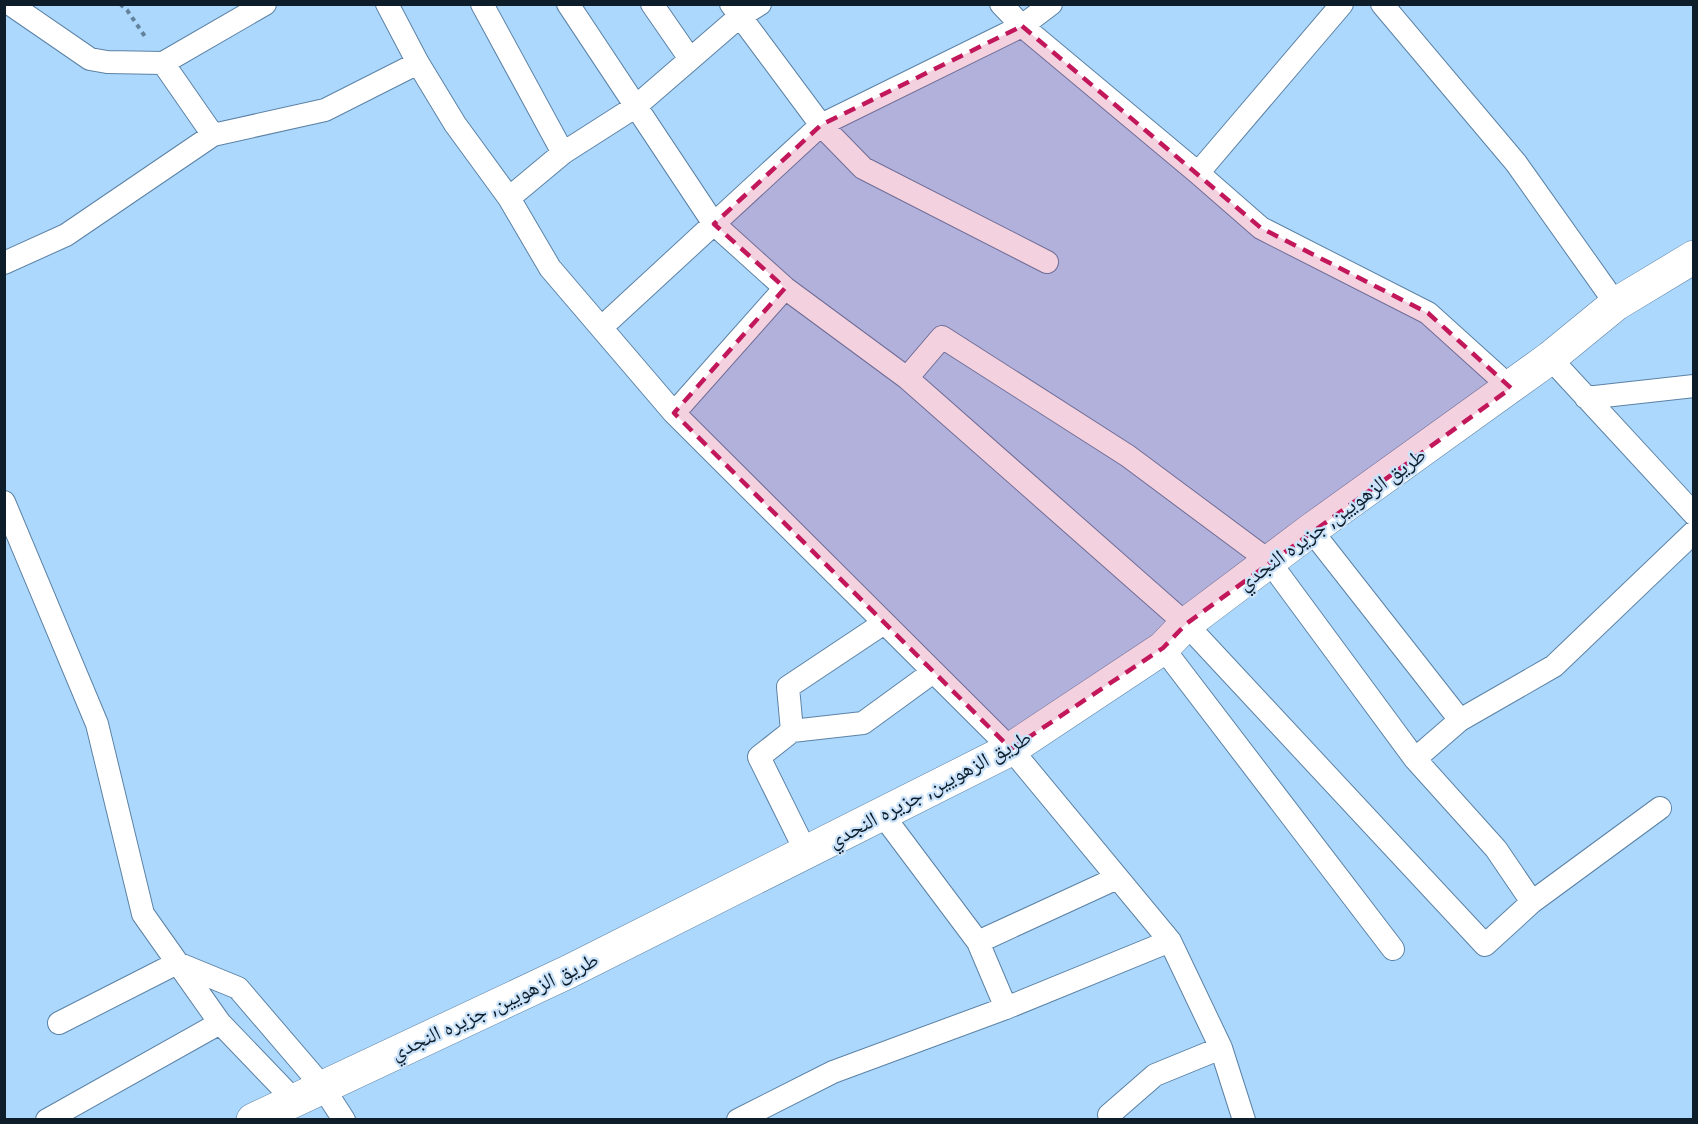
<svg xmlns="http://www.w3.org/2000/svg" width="1698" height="1124" font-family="Ubuntu,'Noto Naskh Arabic',sans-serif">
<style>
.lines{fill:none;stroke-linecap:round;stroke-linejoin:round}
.street-casing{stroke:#5b82a5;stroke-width:24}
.secondary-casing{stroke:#5b82a5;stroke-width:34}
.path{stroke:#63829c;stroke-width:4;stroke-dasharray:4.5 4.5;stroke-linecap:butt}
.street{stroke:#fff;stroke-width:22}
.secondary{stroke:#fff;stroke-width:33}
.marked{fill:#c2185b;fill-opacity:0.2;stroke:#c2185b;stroke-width:4.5;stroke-dasharray:12 8;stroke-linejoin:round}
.labels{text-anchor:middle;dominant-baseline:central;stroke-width:4.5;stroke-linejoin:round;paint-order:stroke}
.street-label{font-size:21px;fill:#0d1d2a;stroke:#cae3fa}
</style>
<rect width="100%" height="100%" fill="#add8fd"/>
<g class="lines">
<g class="street-casing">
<path id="street" d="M10,4L90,59L107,62L163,63L265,4
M387,4L418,63L455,124L509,198L550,268L674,413L1011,749L1170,941L1221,1048L1244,1120
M482,4L563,153
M568,4L714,224L785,288L907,378L1186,624L1485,945L1532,902L1660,808
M652,4L690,59
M731,4L821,125L863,168L1047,262
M1001,4L1022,26L1198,173L1261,228L1428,313L1511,388
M1382,4L1516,163L1616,304
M163,63L213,135
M1198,173L1342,4
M509,198L563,153L635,107L739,17L760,4
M4,263L66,235L213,135L325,110L418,63
M602,327L821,125L1022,26L1051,4
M1550,358L1694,514
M907,378L942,337L1128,456L1269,561L1415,759L1496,849L1532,902
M1586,398L1694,386
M674,413L785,288
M4,502L97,724L143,914L220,1023L294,1100
M1311,530L1460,720
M1163,648L1393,949
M792,731L788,687L884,623
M1415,759L1460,720L1554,666L1694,532
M882,814L978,942L1006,1008
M806,852L759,757L792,731L863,723L933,672
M978,942L1117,878
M59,1023L177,963L238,988L322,1086L344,1120
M1109,1115L1155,1075L1221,1048
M47,1120L220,1023
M738,1120L833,1072L1006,1008L1170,941"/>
</g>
<g class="secondary-casing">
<path id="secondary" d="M253,1120L570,971L1011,749L1163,648L1186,624L1311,530L1550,358L1616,304L1694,257"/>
</g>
<path class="path" d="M120,4L127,10L146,38"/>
<use href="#street" class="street"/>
<use href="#secondary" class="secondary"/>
</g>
<path class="marked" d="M1022,26L1261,228L1428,313L1511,388L1186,624L1163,648L1011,749L674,413L785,288L714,224L821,125Z"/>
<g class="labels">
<g class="street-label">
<text transform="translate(1331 518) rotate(-36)">طريق الزهويين, جزيره النجدي</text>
<text transform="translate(929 788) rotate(-28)">طريق الزهويين, جزيره النجدي</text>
<text transform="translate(494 1005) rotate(-25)">طريق الزهويين, جزيره النجدي</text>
</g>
</g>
<rect width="1698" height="1124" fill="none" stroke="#0d1d2a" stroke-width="12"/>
</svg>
